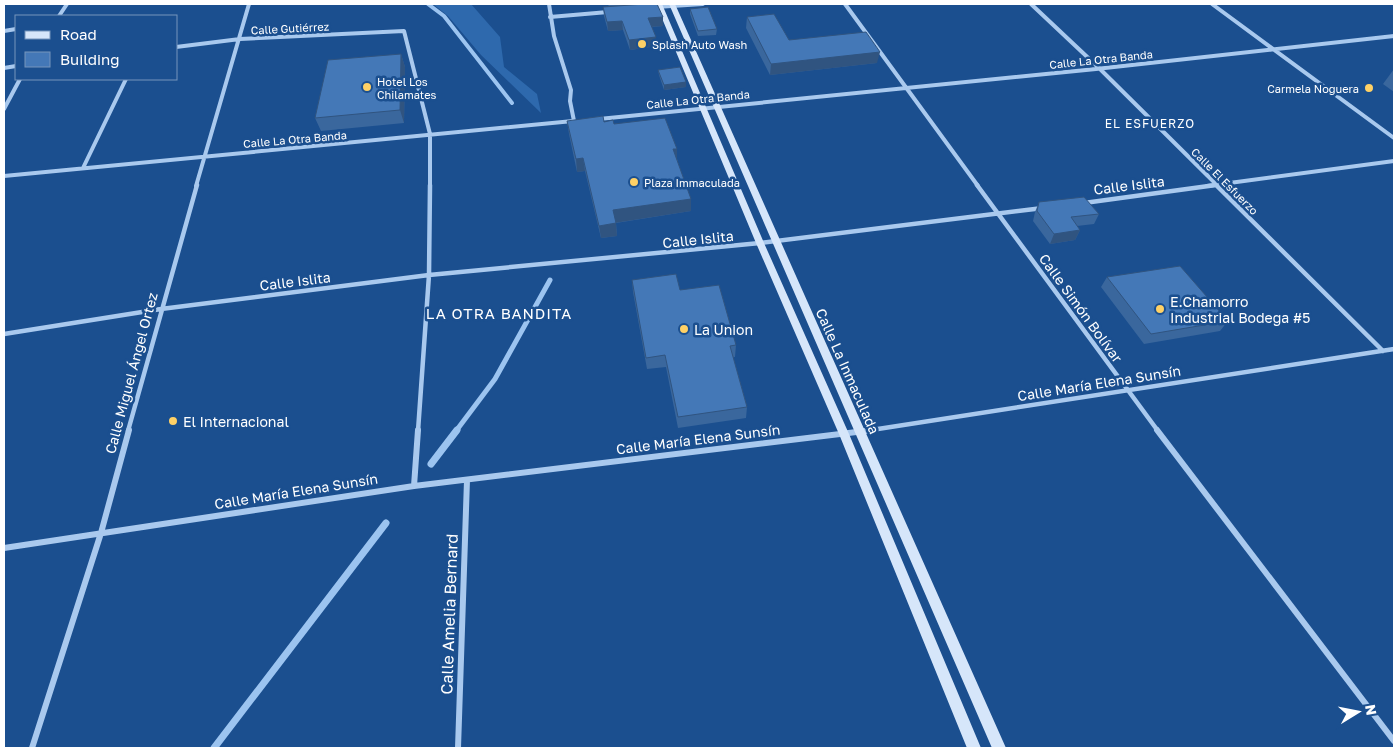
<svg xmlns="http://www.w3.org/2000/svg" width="1398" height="752" font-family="'Golos Text',sans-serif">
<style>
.green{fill:#2e69ad}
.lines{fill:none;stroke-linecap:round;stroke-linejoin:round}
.stream-far2{stroke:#9cc4f0;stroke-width:4}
.stream-far1{stroke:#9cc4f0;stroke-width:5}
.stream{stroke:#9cc4f0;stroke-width:7}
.street-far2{stroke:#a9c9ee;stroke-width:4}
.street-far1{stroke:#a9c9ee;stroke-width:4.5}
.street{stroke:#a9c9ee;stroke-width:6}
.secondary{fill:#d6e6fa;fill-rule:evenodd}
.wall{fill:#3a679d}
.shaded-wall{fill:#305480}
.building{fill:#4478b7;stroke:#305480}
.poi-dot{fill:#ffd166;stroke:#1b4f8f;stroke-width:2}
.labels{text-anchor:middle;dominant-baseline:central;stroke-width:5;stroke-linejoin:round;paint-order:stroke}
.far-street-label{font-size:11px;fill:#fff;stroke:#1b4f8f}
.far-poi-label{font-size:11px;fill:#fff;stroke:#1b4f8f;text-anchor:start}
.far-neighbourhood-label{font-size:12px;letter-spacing:1px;fill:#fff;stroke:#1b4f8f}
.street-label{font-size:14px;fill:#fff;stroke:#1b4f8f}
.poi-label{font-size:14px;fill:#fff;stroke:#1b4f8f;text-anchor:start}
.neighbourhood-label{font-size:15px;letter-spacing:1px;fill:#fff;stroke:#1b4f8f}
.near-street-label{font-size:16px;fill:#fff;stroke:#1b4f8f}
</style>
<rect width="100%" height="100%" fill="#1b4f8f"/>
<path class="green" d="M433,4H471L500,37L504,67L537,94L541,113L481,55L448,16Z"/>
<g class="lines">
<path class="stream-far2" d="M428,4L444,16L512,103"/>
<path class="stream-far1" d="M456,431L495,379L550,280"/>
<path class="stream" d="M431,464L457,430
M214,748L386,523"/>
<path class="street-far2" d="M549,4L554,36L571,90L570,101L574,121
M845,4L978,186
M1031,4L1100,69L1218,186
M1212,4L1394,138
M656,7L703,4
M59,16L67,4
M550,17L608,12
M4,31L16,29
M176,47L240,39L404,31L430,134V186
M4,68L16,66
M4,109L20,79
M599,119L1096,69L1394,36
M83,168L126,79
M4,176L573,121
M196,186L249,4
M1207,186L1394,161"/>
<path class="street-far1" d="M977,185L1158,431
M1216,185L1383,351
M1084,203L1216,185
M4,334L161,309L429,275L760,243L1043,208
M128,431L197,185
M418,431L429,275L430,185
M865,431L1394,349"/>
<path class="street" d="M1157,430L1394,741
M414,486L418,430
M4,548L414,486L873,430
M32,748L101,533L129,430
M458,748L467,480"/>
<path class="secondary" d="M656,4H662L764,243L849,434L981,748H967L839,434L756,243Z
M669,4H675L1006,748H992Z"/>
</g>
<path class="wall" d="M608,4H657L663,26L652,27L657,46L630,50L623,30L608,31L604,16L603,7H609Z
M690,9L717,29L716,35L698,36L690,14Z
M747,17L789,40L877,63L770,75L746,28Z
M401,54L405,67L404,123L321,131L315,118Z
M1394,69V92L1383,84Z
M658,70L686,87L664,90L659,75Z
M567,121L604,122L614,124L677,159L691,211L616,223L617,236L601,238L585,171L577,172L569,134Z
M1039,202L1099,214L1094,224L1077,226L1080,230L1075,240L1050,244L1033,221L1035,212Z
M1107,277L1228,321L1220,331L1144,344L1101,287Z
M632,280L680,290L736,345L735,357H733L747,407L746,418L678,428L666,367L647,369L633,292Z"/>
<path class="shaded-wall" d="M663,17V26L649,27L648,18Z
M622,21L623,30L608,31L607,22Z
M656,37L657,46L630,50L629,40Z
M880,52L877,63L770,75L771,64Z
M401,54L405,67L404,123L400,110Z
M686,82V87L664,90V85Z
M673,149H677V162Z
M583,158L585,171L577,172L576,159Z
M691,199V211L614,223L613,210Z
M616,223L617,236L601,238L599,226Z
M1080,230L1075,240L1050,244L1054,234Z"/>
<path class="building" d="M645,4H657L663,17L648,18L656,37L629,40L622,21L607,22L603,7Z
M708,7L717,29L698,31L690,9Z
M774,14L789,40L866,32L880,52L771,64L747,17Z
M401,54L400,110L315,118L328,60Z
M680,67L686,82L664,85L658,70Z
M603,116L604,122L613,120L614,124L665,118L677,149H673L691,199L613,210L616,223L599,226L583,158L576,159L567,121Z
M1084,197L1099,214L1071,217L1080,230L1054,234L1037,211L1039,202Z
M1180,266L1228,321L1151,334L1107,277Z
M676,274L680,290L719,285L736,345L730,346L747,407L678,417L665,355L646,358L632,280Z"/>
<g class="poi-dot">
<circle cx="642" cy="44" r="5"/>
<circle cx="367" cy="87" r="5"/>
<circle cx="1369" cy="88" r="5"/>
<circle cx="634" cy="182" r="5"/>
<circle cx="1160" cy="309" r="5"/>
<circle cx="684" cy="329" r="5"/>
<circle cx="173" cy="421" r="5"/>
</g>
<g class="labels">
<g class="far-street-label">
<text transform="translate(290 28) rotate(-3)">Calle Gutiérrez</text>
<text transform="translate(1101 59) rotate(-6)">Calle La Otra Banda</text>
<text transform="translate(698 99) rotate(-6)">Calle La Otra Banda</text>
<text transform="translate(295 139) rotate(-5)">Calle La Otra Banda</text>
<text transform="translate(1225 181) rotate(45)">Calle El Esfuerzo</text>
</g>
<g class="far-poi-label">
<text x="652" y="44">Splash Auto Wash</text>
<text x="377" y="81">Hotel Los<tspan x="377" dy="13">Chilamates</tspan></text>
<text x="1359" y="88" text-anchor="end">Carmela Noguera</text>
<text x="644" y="182">Plaza Immaculada</text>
</g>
<g class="far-neighbourhood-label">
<text x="1150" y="123">EL ESFUERZO</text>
</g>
<g class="street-label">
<text transform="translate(1129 185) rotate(-7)">Calle Islita</text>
<text transform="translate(698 239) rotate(-6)">Calle Islita</text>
<text transform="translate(295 281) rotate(-7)">Calle Islita</text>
<text transform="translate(1081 308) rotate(54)">Calle Simón Bolívar</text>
<text transform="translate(848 371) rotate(66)">Calle La Inmaculada</text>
<text transform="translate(131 373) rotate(-75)">Calle Miguel Ángel Ortez</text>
<text transform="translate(1099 383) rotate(-9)">Calle María Elena Sunsín</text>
<text transform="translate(698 439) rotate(-7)">Calle María Elena Sunsín</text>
<text transform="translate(296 491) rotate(-9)">Calle María Elena Sunsín</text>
</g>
<g class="poi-label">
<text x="1170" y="301">E.Chamorro<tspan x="1170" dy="16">Industrial Bodega #5</tspan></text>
<text x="694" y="329">La Union</text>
<text x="183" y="421">El Internacional</text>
</g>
<g class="neighbourhood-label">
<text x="499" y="313">LA OTRA BANDITA</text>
</g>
<g class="near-street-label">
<text transform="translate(449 614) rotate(-88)">Calle Amelia Bernard</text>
</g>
</g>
<rect width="1398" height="752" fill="none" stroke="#ffffff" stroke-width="10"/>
<rect x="15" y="15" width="162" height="65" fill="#1b4f8f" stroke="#7695bc"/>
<rect x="25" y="31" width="25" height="8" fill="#d6e6fa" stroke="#7695bc"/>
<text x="60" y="40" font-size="15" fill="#ffffff">Road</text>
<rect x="25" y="52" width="25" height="15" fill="#4478b7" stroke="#7695bc"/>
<text x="60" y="65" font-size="15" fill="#ffffff">Building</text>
<g transform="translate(1358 712) rotate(80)" stroke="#1b4f8f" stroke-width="4" paint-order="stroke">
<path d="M0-4L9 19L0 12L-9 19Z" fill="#ffffff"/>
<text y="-8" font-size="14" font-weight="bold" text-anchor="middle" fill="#ffffff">N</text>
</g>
</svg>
